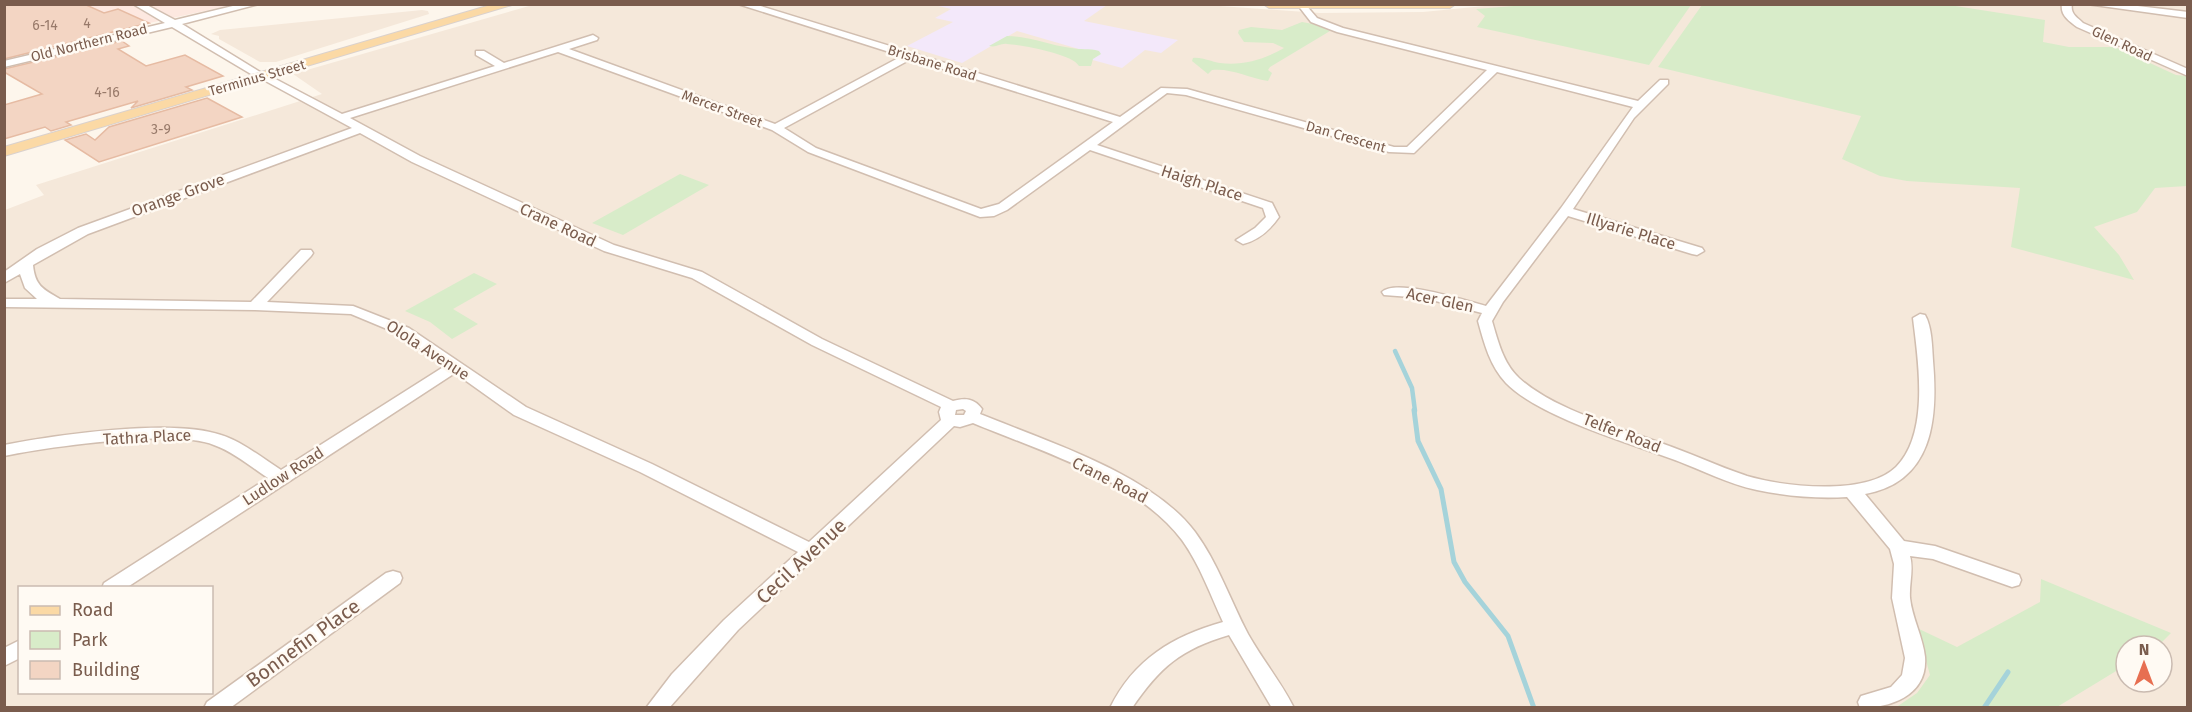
<svg xmlns="http://www.w3.org/2000/svg" width="2192" height="712" font-family="'Fira Sans',sans-serif">
<style>
.residential{fill:#f5e8da;fill-rule:evenodd}
.commercial{fill:#fde8e0}
.education{fill:#f3e8fa}
.green{fill:#d8ecc9}
.lines{fill:none;stroke-linecap:round;stroke-linejoin:round}
.stream-far1{stroke:#a5d3da;stroke-width:4.5}
.stream{stroke:#a5d3da;stroke-width:5}
.building{fill:#f3d5c3;stroke:#e6bba3;stroke-width:1.5}
.minor-casing{stroke:#d1beb0;stroke-width:3}
.major-casing{stroke:#dad1cd;stroke-width:2}
.minor{fill:#fff;fill-rule:evenodd}
.major{fill:#fbd9a5;fill-rule:evenodd}
.labels{text-anchor:middle;dominant-baseline:central;stroke-width:5;stroke-linejoin:round;paint-order:stroke}
.number-label{font-size:14px;fill:#987a6a}
.far-street-label{font-size:14px;fill:#7a5c4d;stroke:#fffaf3}
.street-label{font-size:16px;fill:#7a5c4d;stroke:#fffaf3}
.near-street-label{font-size:20px;fill:#7a5c4d;stroke:#fffaf3}
</style>
<rect width="100%" height="100%" fill="#fdf6ec"/>
<path class="residential" d="M536,4H1192L1320,13L1423,12L1505,4L2187,5V707L5,708V210L44,195L36,185L322,94L293,74ZM20,588H212V692H20ZM2126,646H2162V682H2126Z
M422,10L428,11L429,14L276,62H260L219,39V36L211,34L220,30Z"/>
<path class="commercial" d="M5,5H232L145,24Z"/>
<path class="education" d="M930,4L1107,5L1084,21L1178,40L1161,53L1145,50L1122,68L1089,59L1096,54L1017,31L962,63L907,46L953,22L935,18L951,9Z"/>
<path class="green" d="M1526,5V4L1691,5L1649,65L1477,27L1485,16L1476,9Z
M1702,5H1949L2045,20L2043,42L2069,47H2115L2176,75L2187,76V186L2155,188L2137,212L2094,227L2119,255L2134,280L2011,247L2020,188L1907,181L1880,176L1842,159L1861,116L1658,67Z
M1302,22L1313,24L1330,31L1270,67L1268,70L1272,73L1268,81C1248,78 1232,68 1212,70L1208,74L1192,61L1193,58C1203,57 1211,62 1220,63C1243,66 1265,59 1284,48L1273,43L1244,42L1238,33L1239,30L1251,27L1282,30Z
M1007,36C1029,36 1049,45 1071,48C1081,50 1089,48 1099,51L1101,54L1093,59L1091,66H1079C1073,54 1022,45 1007,44C1000,43 997,48 989,46Z
M680,174L709,185L623,235L592,223Z
M474,273L497,284L453,309L478,324L452,339L430,322L405,311Z
M2041,579L2171,633L2158,646H2126V665L2057,707L1895,708L1917,693L1930,675L1917,628L1957,647L2040,602Z"/>
<g class="lines">
<path class="stream-far1" d="M1395,351L1412,388L1415,411"/>
<path class="stream" d="M1414,410L1418,441L1441,489L1454,562L1465,582L1508,636L1534,708
M1984,708L2008,672"/>
</g>
<path class="building" d="M4,4H84L104,13L118,9L149,23L4,59Z
M122,41L129,46L118,49L146,66L185,55L223,76L186,87L192,90L131,108L138,101L66,122L71,125L51,131L45,127L4,139V105L42,94L4,72V69Z
M207,98L242,117L99,162L65,140L86,134L95,140L109,127Z"/>
<g class="lines">
<g class="minor-casing">
<path id="minor" d="M133,4H145L175,20L241,4H259L182,24L260,72L251,74L172,27L4,67V61L165,23Z
M738,4H754L1120,117L1161,88L1187,89L1394,147H1407L1487,70L1337,32L1311,22L1297,4H1305L1317,18L1343,28L1638,101L1660,80H1668V84L1634,118L1573,209L1702,248L1704,251L1697,255L1692,254L1568,216L1503,302L1492,321C1498,341 1503,363 1519,378C1553,409 1615,426 1658,442C1688,452 1717,466 1747,476C1785,487 1866,496 1896,467C1930,433 1918,360 1913,318L1920,314L1925,315C1932,327 1932,347 1933,361C1938,419 1933,482 1865,494L1904,541L1935,546L2019,575L2021,580L2019,585L2012,587L1933,559L1910,556C1914,570 1909,583 1910,598C1912,618 1923,637 1925,657C1928,695 1891,708 1860,708L1858,702L1861,696L1891,687L1902,675L1905,658L1892,598L1894,564L1890,549L1847,497C1817,499 1786,496 1757,490C1728,484 1702,470 1675,460C1629,443 1539,417 1506,383C1490,366 1484,343 1478,321L1482,313L1424,298L1384,295L1382,292C1396,278 1467,301 1486,306L1561,208L1633,107L1497,72L1414,153L1389,152L1186,95L1167,93L1097,145L1272,203L1279,217C1270,230 1259,240 1243,244L1236,240L1255,228L1266,217L1263,208L1090,150L1007,210L994,216L980,217L808,152L772,130L558,52L350,118L420,156L614,245L702,272L822,339L953,401C965,398 974,398 982,409L980,414C1046,441 1152,474 1195,532C1218,563 1230,600 1248,634C1262,659 1281,682 1294,708H1272L1229,635C1181,649 1160,667 1132,708H1110C1134,659 1173,636 1223,622C1210,594 1200,565 1182,540C1137,480 1040,451 973,423L960,427L954,426L738,630L669,708H646L672,674L724,620L798,552L640,472L514,415L455,373L126,588H102L104,583L268,478C251,467 234,452 214,445C174,429 49,447 4,456V445C55,435 173,418 221,435C243,442 262,458 281,470L445,366L399,334L351,314L255,310L4,307V299H37L25,288L20,274L4,283V272L37,249L78,228L352,128L260,78L259,76L264,73L342,114L495,66L476,55V51H484L504,63L593,35L598,38L597,40L569,49L775,124L902,56ZM911,59L1113,122L999,204L981,209L816,148L784,128ZM360,133L412,162L604,251L692,278L812,345L941,407L939,412L941,420L809,542L652,464L526,407L409,328L353,306L267,302L311,256L313,253L311,250H301L251,302L60,299C43,289 35,286 33,265L88,234ZM963,409L966,411L964,415H955L956,410Z
M2062,4H2072C2070,14 2077,17 2083,23L2188,69V76L2077,27C2069,21 2060,15 2062,4Z
M2087,4H2121L2188,12V18Z
M393,571L400,573L402,578L400,583L230,708H204L207,702L386,573Z
M20,640V658L4,666V648Z"/>
</g>
<g class="major-casing">
<path id="major" d="M494,4H515L4,156V147Z
M1263,4H1456L1450,8H1269Z"/>
</g>
<use href="#minor" class="minor"/>
<use href="#major" class="major"/>
</g>
<g class="labels">
<g class="number-label">
<text x="87" y="23">4</text>
<text x="45" y="25">6-14</text>
<text x="107" y="92">4-16</text>
<text x="161" y="129">3-9</text>
</g>
<g class="far-street-label">
<text transform="translate(89 43) rotate(-14)">Old Northern Road</text>
<text transform="translate(2122 44) rotate(25)">Glen Road</text>
<text transform="translate(932 63) rotate(17)">Brisbane Road</text>
<text transform="translate(257 78) rotate(-16)">Terminus Street</text>
<text transform="translate(722 109) rotate(20)">Mercer Street</text>
<text transform="translate(1346 137) rotate(16)">Dan Crescent</text>
</g>
<g class="street-label">
<text transform="translate(1202 183) rotate(18)">Haigh Place</text>
<text transform="translate(178 195) rotate(-20)">Orange Grove</text>
<text transform="translate(558 225) rotate(25)">Crane Road</text>
<text transform="translate(1631 231) rotate(17)">Illyarie Place</text>
<text transform="translate(1440 300) rotate(12)">Acer Glen</text>
<text transform="translate(428 350) rotate(33)">Olola Avenue</text>
<text transform="translate(1622 433) rotate(21)">Telfer Road</text>
<text transform="translate(147 437) rotate(-3)">Tathra Place</text>
<text transform="translate(283 476) rotate(-33)">Ludlow Road</text>
<text transform="translate(1110 480) rotate(27)">Crane Road</text>
</g>
<g class="near-street-label">
<text transform="translate(801 561) rotate(-43)">Cecil Avenue</text>
<text transform="translate(303 643) rotate(-36)">Bonnefin Place</text>
</g>
</g>
<rect width="2192" height="712" fill="none" stroke="#7a5c4d" stroke-width="12"/>
<rect x="18" y="586" width="195" height="108" fill="#fffaf3" stroke="#cabbb1" stroke-width="1.5"/>
<rect x="30" y="606" width="30" height="9" fill="#fbd9a5" stroke="#cabbb1" stroke-width="1.5"/>
<text x="72" y="616" font-size="18" fill="#7a5c4d">Road</text>
<rect x="30" y="631" width="30" height="18" fill="#d8ecc9" stroke="#cabbb1" stroke-width="1.5"/>
<text x="72" y="646" font-size="18" fill="#7a5c4d">Park</text>
<rect x="30" y="661" width="30" height="18" fill="#f3d5c3" stroke="#cabbb1" stroke-width="1.5"/>
<text x="72" y="676" font-size="18" fill="#7a5c4d">Building</text>
<g transform="translate(2144 664)"><circle r="28" fill="#fffaf3" stroke="#cabbb1" stroke-width="1.5"/>
<path d="M0-4.5L10 22L0 15L-10 22Z" fill="#e76f51"/>
<text y="-9" font-size="16" font-weight="bold" text-anchor="middle" fill="#7a5c4d">N</text>
</g>
</svg>
